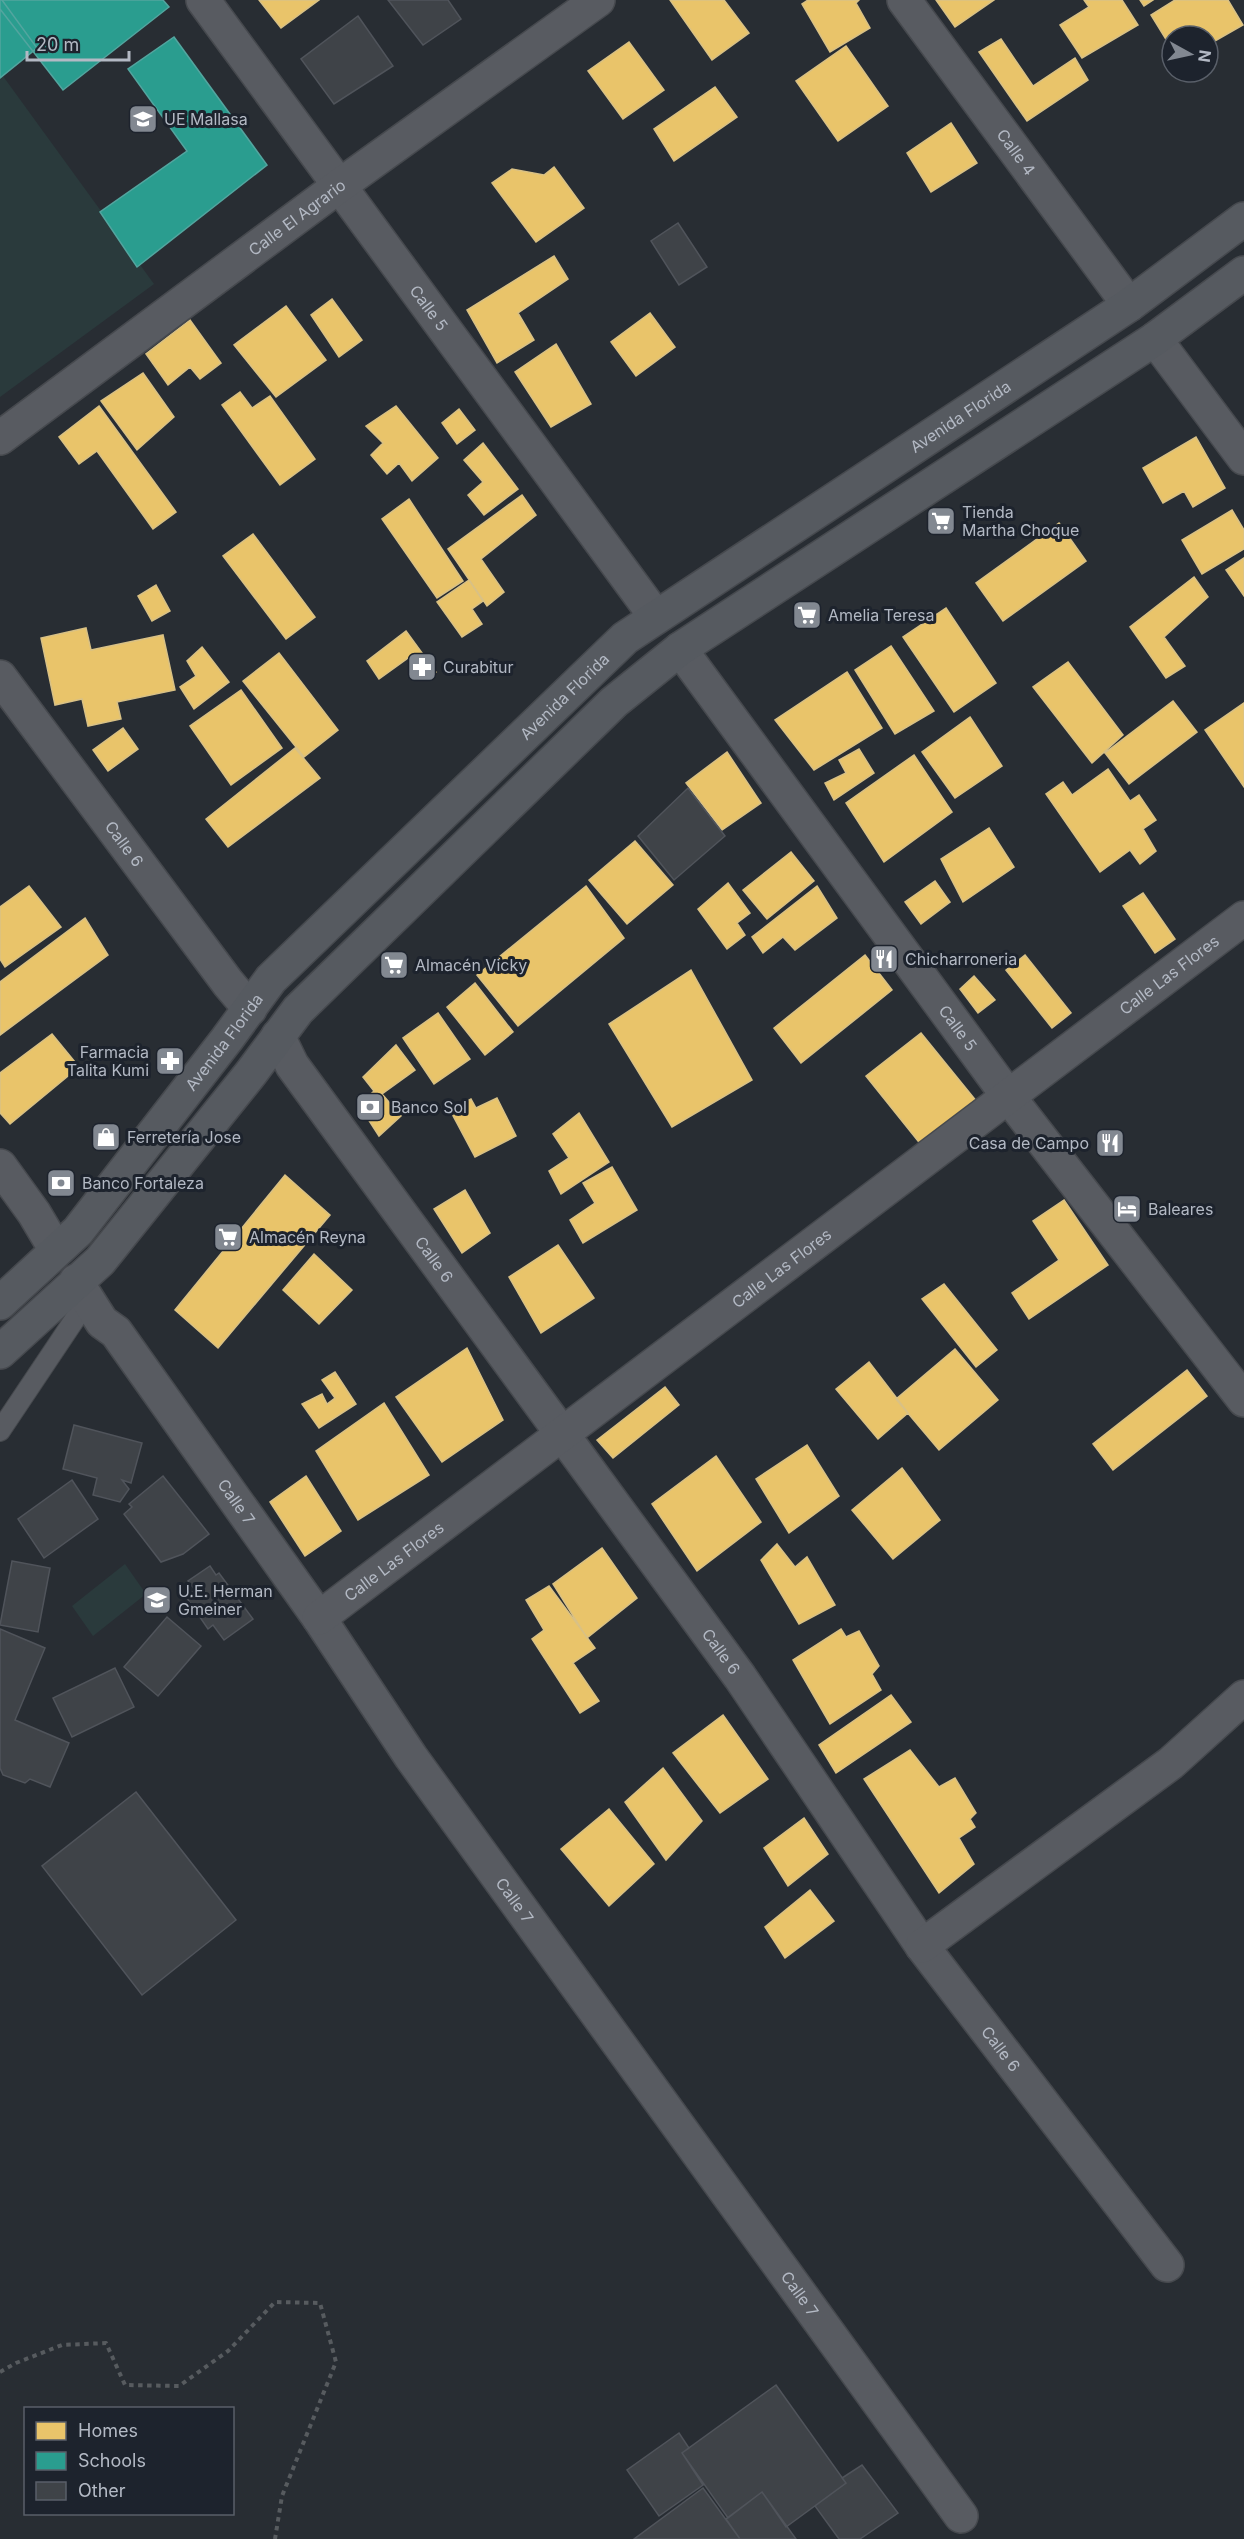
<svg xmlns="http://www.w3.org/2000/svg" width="1244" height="2539" font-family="Inter,sans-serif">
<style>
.green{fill:#2a3a3c}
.homes{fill:#e9c46a;stroke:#d9c185;stroke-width:1.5}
.schools{fill:#2a9d8f;stroke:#53a59f;stroke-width:1.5}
.building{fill:#3f4348;stroke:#50545b;stroke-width:1.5}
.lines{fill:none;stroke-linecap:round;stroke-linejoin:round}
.lane-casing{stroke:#46494e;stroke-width:22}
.street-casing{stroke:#46494e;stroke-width:36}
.secondary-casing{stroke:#46494e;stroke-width:36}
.path{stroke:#575b5f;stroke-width:4;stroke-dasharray:4.5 4.5;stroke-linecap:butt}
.lane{stroke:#585b61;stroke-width:20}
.street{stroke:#585b61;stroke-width:33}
.secondary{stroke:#565a60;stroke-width:33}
.labels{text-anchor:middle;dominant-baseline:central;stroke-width:6;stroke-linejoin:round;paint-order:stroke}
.poi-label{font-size:16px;fill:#b3b9c4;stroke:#1d232d;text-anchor:start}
.street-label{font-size:16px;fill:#b3b9c4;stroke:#1d232d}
</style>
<rect width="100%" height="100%" fill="#282d33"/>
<path class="green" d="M0,72L154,284L0,397Z
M125,1564L146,1594L93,1636L72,1606Z"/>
<path class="homes" d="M259,0H319L281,28Z
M670,0H724L749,33L712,60Z
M808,0H859L856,3L870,28L830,52L802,4Z
M936,0H994L955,27Z
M1084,0H1122L1138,25L1082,58L1060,25L1089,7Z
M1140,0H1153L1144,6Z
M1175,0H1228L1243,25L1208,45V36H1172V49L1151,15Z
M1001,39L1033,86L1075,58L1088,80L1027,121L979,52Z
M629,42L664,90L623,119L588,71Z
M846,46L888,106L838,141L796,81Z
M715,87L737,117L674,161L654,129Z
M951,123L977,163L931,192L907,153Z
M554,167L584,208L536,242L492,183L512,169L544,175Z
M554,256L568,279L518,313L534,340L497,363L467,310Z
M332,299L362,340L339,357L311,315Z
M286,306L326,360L276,397L234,345Z
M650,313L675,347L636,376L611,342Z
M190,320L221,363L200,379L190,367L168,385L146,354Z
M556,344L591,404L551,427L515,372Z
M143,373L174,417L137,450L101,401Z
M240,392L252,408L270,396L315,459L280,485L222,405Z
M99,406L176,512L153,529L97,451L79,464L59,437Z
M396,406L438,458L412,481L399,463L387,474L371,455L383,443L366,426Z
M459,409L475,430L457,444L442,423Z
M1196,437L1225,488L1193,507L1184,491L1163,503L1143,468Z
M483,443L518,489L484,515L468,495L483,482L464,460Z
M522,495L536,515L481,559L504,592L487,606L448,549Z
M409,499L463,581L437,598L382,519Z
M1232,510L1244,530V549L1202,574L1182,540Z
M1059,523L1086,561L1003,621L976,583Z
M253,534L315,617L286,639L223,556Z
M1244,558V596L1226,570Z
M1194,577L1208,597L1164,637L1185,666L1166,678L1130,627Z
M469,580L483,601L472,609L482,624L462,637L437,602Z
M156,585L170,611L152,621L138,596Z
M946,608L996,683L954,712L903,637Z
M86,628L91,650L163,635L175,690L117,702L121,719L88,726L82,699L55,705L41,638Z
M406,631L436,672L427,679L411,656L379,679L367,661Z
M891,646L934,711L895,734L855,670Z
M202,647L229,682L194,709L180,687L196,676L187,661Z
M279,653L338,730L304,757L243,681Z
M1068,662L1123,735L1092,763L1033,687Z
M847,672L882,728L814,770L775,720Z
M241,690L282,748L231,785L190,726Z
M1173,701L1197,732L1129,784L1105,753Z
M1244,703V787L1205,730Z
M970,717L1002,766L955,798L922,752Z
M123,728L138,749L108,771L93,750Z
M295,748L320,778L228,847L206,819Z
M859,749L874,773L834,800L825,783L846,773L839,760Z
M727,752L761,803L722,830L686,783Z
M914,755L952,812L884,862L846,803Z
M1108,769L1130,801L1139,795L1156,820L1143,829L1156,851L1140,864L1130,850L1100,872L1046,794L1063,782L1072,795Z
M989,828L1014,867L963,902L941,859Z
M635,841L673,885L627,924L589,880Z
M791,852L814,881L767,919L743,890Z
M935,881L950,902L921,924L905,902Z
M728,883L750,913L737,923L745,935L727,949L698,909Z
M29,886L61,927L5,967L0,959V907Z
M586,886L624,938L518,1026L477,975Z
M817,886L837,918L795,950L783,937L763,953L752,937Z
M1143,893L1175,939L1155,953L1123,906Z
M85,918L108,955L0,1035V982Z
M865,955L892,990L801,1063L774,1028Z
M1025,955L1071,1013L1052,1028L1006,970Z
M691,970L752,1080L672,1127L609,1024Z
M974,976L995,1000L978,1013L960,989Z
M475,983L513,1032L485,1055L447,1007Z
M438,1013L470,1059L434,1084L403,1038Z
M921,1033L977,1102L922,1146L866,1076Z
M52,1034L79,1067L10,1124L0,1113V1073Z
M396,1045L415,1070L382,1094L401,1116L379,1136L359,1105L374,1091L363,1077Z
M497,1098L516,1136L475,1157L450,1110L471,1099L476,1108Z
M579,1113L609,1162L561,1194L549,1171L569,1158L553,1134Z
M612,1167L637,1210L583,1243L570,1220L595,1203L583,1183Z
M285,1175L330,1215L218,1348L175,1310Z
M465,1190L490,1233L462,1253L434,1209Z
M1064,1200L1108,1265L1029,1319L1012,1293L1059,1260L1033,1221Z
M558,1245L594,1298L541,1333L509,1277Z
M314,1254L352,1290L319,1324L283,1290Z
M944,1284L997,1350L976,1367L922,1299Z
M467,1348L503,1420L442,1462L396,1397Z
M955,1349L998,1400L939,1450L896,1399Z
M869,1362L908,1413L878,1439L836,1389Z
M1187,1370L1207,1396L1113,1470L1093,1444Z
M335,1372L356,1404L319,1428L302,1404L322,1394L327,1404L335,1398L322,1380Z
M665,1387L679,1405L613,1458L597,1440Z
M384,1403L429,1475L358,1520L316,1451Z
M807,1445L839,1496L789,1533L756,1479Z
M716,1456L761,1522L697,1571L652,1504Z
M902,1468L940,1520L893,1559L852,1510Z
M306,1476L341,1531L305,1556L270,1502Z
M777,1544L795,1567L807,1557L835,1605L799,1624L761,1560Z
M602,1548L637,1598L587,1638L553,1584Z
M549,1586L595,1648L573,1663L599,1701L580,1713L532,1639L544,1630L526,1600Z
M841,1629L846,1637L859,1631L879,1666L872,1674L881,1690L830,1724L793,1660Z
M891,1695L911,1722L836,1773L819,1745Z
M723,1715L768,1779L720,1813L673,1753Z
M910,1750L939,1787L955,1778L976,1813L970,1819L975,1827L959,1838L974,1864L939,1893L864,1779Z
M663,1768L702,1821L666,1860L625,1802Z
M609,1809L654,1864L609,1906L561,1849Z
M804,1818L828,1854L788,1886L764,1848Z
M810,1890L834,1921L785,1958L765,1927Z"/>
<path class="schools" d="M0,0H163L169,7L63,90L0,9Z
M0,0H2L37,48L0,78Z
M174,37L267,165L137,267L100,212L187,151L128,69Z"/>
<path class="building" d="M388,0H448L461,19L423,45Z
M358,16L393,66L334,104L301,59Z
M678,223L707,267L679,285L651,241Z
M688,788L725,836L674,880L638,836Z
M74,1425L142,1443L131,1483L122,1480L129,1489L120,1502L93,1495L97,1478L63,1469Z
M163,1476L209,1534L183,1554L161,1562L124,1514L132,1507L129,1504Z
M72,1480L98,1519L44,1558L18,1519Z
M12,1561L50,1568L38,1632L0,1625Z
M210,1566L216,1575L219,1573L253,1619L224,1640L213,1625L208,1629L186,1597L195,1590L188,1581Z
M167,1617L201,1646L158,1696L124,1667Z
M0,1629L45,1648L15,1720L69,1743L50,1787L30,1779L25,1783L3,1775L0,1768Z
M115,1668L134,1707L72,1737L53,1698Z
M136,1792L236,1920L142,1995L42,1866Z
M776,2385L846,2483L786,2527L762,2492L728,2518L682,2453Z
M679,2433L689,2448L682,2453L703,2485L659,2516L627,2470Z
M862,2465L898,2513L860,2539H839L815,2506L846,2483L842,2478Z
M703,2488L740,2539H634Z
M762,2492L796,2539H740L726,2519Z"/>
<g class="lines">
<g class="lane-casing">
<path id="lane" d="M0,1431L87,1301"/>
</g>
<g class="street-casing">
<g id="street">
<path id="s1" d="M203,0L656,617"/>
<path id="s2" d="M904,0L1129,305"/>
<path d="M1155,339L1244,458"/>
<path id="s3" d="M0,438L339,186L598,0"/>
<path id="s4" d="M680,649L1008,1096L1244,1400"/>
<path id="s5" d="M0,677L228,983L250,1009"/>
<path id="s6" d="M278,1036L292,1065L740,1677L922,1946L1167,2265"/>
<path d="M0,1166L34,1213L56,1250"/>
<path id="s7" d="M76,1281L102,1322L116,1332L319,1618L411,1757L961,2516"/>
<path id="s8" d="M319,1618L1244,918"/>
<path d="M922,1946L1171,1763L1244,1697"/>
</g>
</g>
<g class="secondary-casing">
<g id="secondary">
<path id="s9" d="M0,1303L78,1231L227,1039L271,979L625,638L1129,305L1244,219"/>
<path d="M0,1352L100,1261L251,1073L298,1010L614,702L680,649L1155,339L1244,273"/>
</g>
</g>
<path class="path" d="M0,2372L16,2363L62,2345L106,2343L125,2385L179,2386L228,2351L275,2302L320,2303L336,2362L282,2496L275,2539"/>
<use href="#lane" class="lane"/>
<use href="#street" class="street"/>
<use href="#secondary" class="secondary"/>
</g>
<defs>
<g id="school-square" transform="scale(1.5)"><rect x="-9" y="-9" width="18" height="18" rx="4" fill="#828891" stroke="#1d232d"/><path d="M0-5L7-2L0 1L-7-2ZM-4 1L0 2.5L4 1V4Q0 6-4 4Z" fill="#fff"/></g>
<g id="supermarket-square" transform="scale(1.5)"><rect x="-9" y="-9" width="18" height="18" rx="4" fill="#828891" stroke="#1d232d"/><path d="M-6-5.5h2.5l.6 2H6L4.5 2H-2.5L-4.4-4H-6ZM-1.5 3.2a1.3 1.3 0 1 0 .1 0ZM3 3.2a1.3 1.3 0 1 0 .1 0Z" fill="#fff"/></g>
<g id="pharmacy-square" transform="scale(1.5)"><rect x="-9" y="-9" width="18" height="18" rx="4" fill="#828891" stroke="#1d232d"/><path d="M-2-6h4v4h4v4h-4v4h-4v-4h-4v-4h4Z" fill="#fff"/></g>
<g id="restaurant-square" transform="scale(1.5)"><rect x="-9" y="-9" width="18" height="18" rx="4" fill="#828891" stroke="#1d232d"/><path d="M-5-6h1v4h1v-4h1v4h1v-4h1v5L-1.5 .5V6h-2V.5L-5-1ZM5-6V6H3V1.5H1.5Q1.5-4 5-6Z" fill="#fff"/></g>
<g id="bank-square" transform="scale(1.5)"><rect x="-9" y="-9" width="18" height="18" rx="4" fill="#828891" stroke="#1d232d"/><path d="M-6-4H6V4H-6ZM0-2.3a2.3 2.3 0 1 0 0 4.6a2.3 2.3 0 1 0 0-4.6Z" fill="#fff"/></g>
<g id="shop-square" transform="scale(1.5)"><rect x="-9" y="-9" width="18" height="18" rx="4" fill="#828891" stroke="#1d232d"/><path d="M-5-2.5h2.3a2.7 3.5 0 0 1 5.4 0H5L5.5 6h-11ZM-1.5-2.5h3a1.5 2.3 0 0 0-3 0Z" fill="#fff"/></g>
<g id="hotel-square" transform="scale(1.5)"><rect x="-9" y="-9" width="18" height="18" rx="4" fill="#828891" stroke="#1d232d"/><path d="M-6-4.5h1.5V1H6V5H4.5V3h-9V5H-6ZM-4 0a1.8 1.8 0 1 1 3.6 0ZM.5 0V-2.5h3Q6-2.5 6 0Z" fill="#fff"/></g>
</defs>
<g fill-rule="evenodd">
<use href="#school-square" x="143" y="119"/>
<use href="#supermarket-square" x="941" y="521"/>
<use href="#supermarket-square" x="807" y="615"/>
<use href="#pharmacy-square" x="422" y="667"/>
<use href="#restaurant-square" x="884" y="959"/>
<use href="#supermarket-square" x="394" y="965"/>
<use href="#pharmacy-square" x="170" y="1061"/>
<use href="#bank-square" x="370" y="1107"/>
<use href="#shop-square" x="106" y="1137"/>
<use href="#restaurant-square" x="1110" y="1143"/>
<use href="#bank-square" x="61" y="1183"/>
<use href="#hotel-square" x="1127" y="1209"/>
<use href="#supermarket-square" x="228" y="1237"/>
<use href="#school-square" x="157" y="1600"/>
</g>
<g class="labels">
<g class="poi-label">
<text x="164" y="119">UE Mallasa</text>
<text x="962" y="512">Tienda<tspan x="962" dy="18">Martha Choque</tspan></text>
<text x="828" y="615">Amelia Teresa</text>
<text x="443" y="667">Curabitur</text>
<text x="905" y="959">Chicharroneria</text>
<text x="415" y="965">Almacén Vicky</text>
<text x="149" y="1052" text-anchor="end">Farmacia<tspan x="149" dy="18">Talita Kumi</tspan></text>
<text x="391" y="1107">Banco Sol</text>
<text x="127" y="1137">Ferretería Jose</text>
<text x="1089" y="1143" text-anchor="end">Casa de Campo</text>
<text x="82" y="1183">Banco Fortaleza</text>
<text x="1148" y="1209">Baleares</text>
<text x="249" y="1237">Almacén Reyna</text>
<text x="178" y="1591">U.E. Herman<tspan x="178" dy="18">Gmeiner</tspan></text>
</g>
<g class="street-label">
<text stroke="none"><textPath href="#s2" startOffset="189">Calle 4</textPath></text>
<text stroke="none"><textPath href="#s3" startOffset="370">Calle El Agrario</textPath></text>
<text stroke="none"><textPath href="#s1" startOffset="382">Calle 5</textPath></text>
<text stroke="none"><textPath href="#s9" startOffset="1317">Avenida Florida</textPath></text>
<text stroke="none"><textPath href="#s9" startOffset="831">Avenida Florida</textPath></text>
<text stroke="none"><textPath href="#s5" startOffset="208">Calle 6</textPath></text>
<text stroke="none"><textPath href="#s8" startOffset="1066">Calle Las Flores</textPath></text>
<text stroke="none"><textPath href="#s4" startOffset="470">Calle 5</textPath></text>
<text stroke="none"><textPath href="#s9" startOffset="345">Avenida Florida</textPath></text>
<text stroke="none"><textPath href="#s6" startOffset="273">Calle 6</textPath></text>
<text stroke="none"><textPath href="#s8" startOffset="580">Calle Las Flores</textPath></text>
<text stroke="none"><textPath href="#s7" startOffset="274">Calle 7</textPath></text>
<text stroke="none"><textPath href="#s8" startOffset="94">Calle Las Flores</textPath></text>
<text stroke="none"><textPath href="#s6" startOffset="759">Calle 6</textPath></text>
<text stroke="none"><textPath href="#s7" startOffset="760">Calle 7</textPath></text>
<text stroke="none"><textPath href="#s6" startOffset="1245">Calle 6</textPath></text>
<text stroke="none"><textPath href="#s7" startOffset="1246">Calle 7</textPath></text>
</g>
</g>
<rect x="24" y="2407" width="210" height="108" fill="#1d232d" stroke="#595f69" stroke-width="1.5"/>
<rect x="36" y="2422" width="30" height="18" fill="#e9c46a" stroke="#595f69" stroke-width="1.5"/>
<text x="78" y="2437" font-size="18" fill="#b3b9c4">Homes</text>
<rect x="36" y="2452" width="30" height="18" fill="#2a9d8f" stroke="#595f69" stroke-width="1.5"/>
<text x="78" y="2467" font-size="18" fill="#b3b9c4">Schools</text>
<rect x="36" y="2482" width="30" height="18" fill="#3f4348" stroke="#595f69" stroke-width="1.5"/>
<text x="78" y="2497" font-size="18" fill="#b3b9c4">Other</text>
<g transform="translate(1190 54) rotate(98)"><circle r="28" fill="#1d232d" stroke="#595f69" stroke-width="1.5"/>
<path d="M0-4.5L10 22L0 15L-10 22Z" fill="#828891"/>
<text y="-9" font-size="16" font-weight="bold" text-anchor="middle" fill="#b3b9c4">N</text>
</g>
<path d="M27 51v9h102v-9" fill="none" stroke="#b3b9c4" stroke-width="3"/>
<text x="36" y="51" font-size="18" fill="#b3b9c4" stroke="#1d232d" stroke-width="4.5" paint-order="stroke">20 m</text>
</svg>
